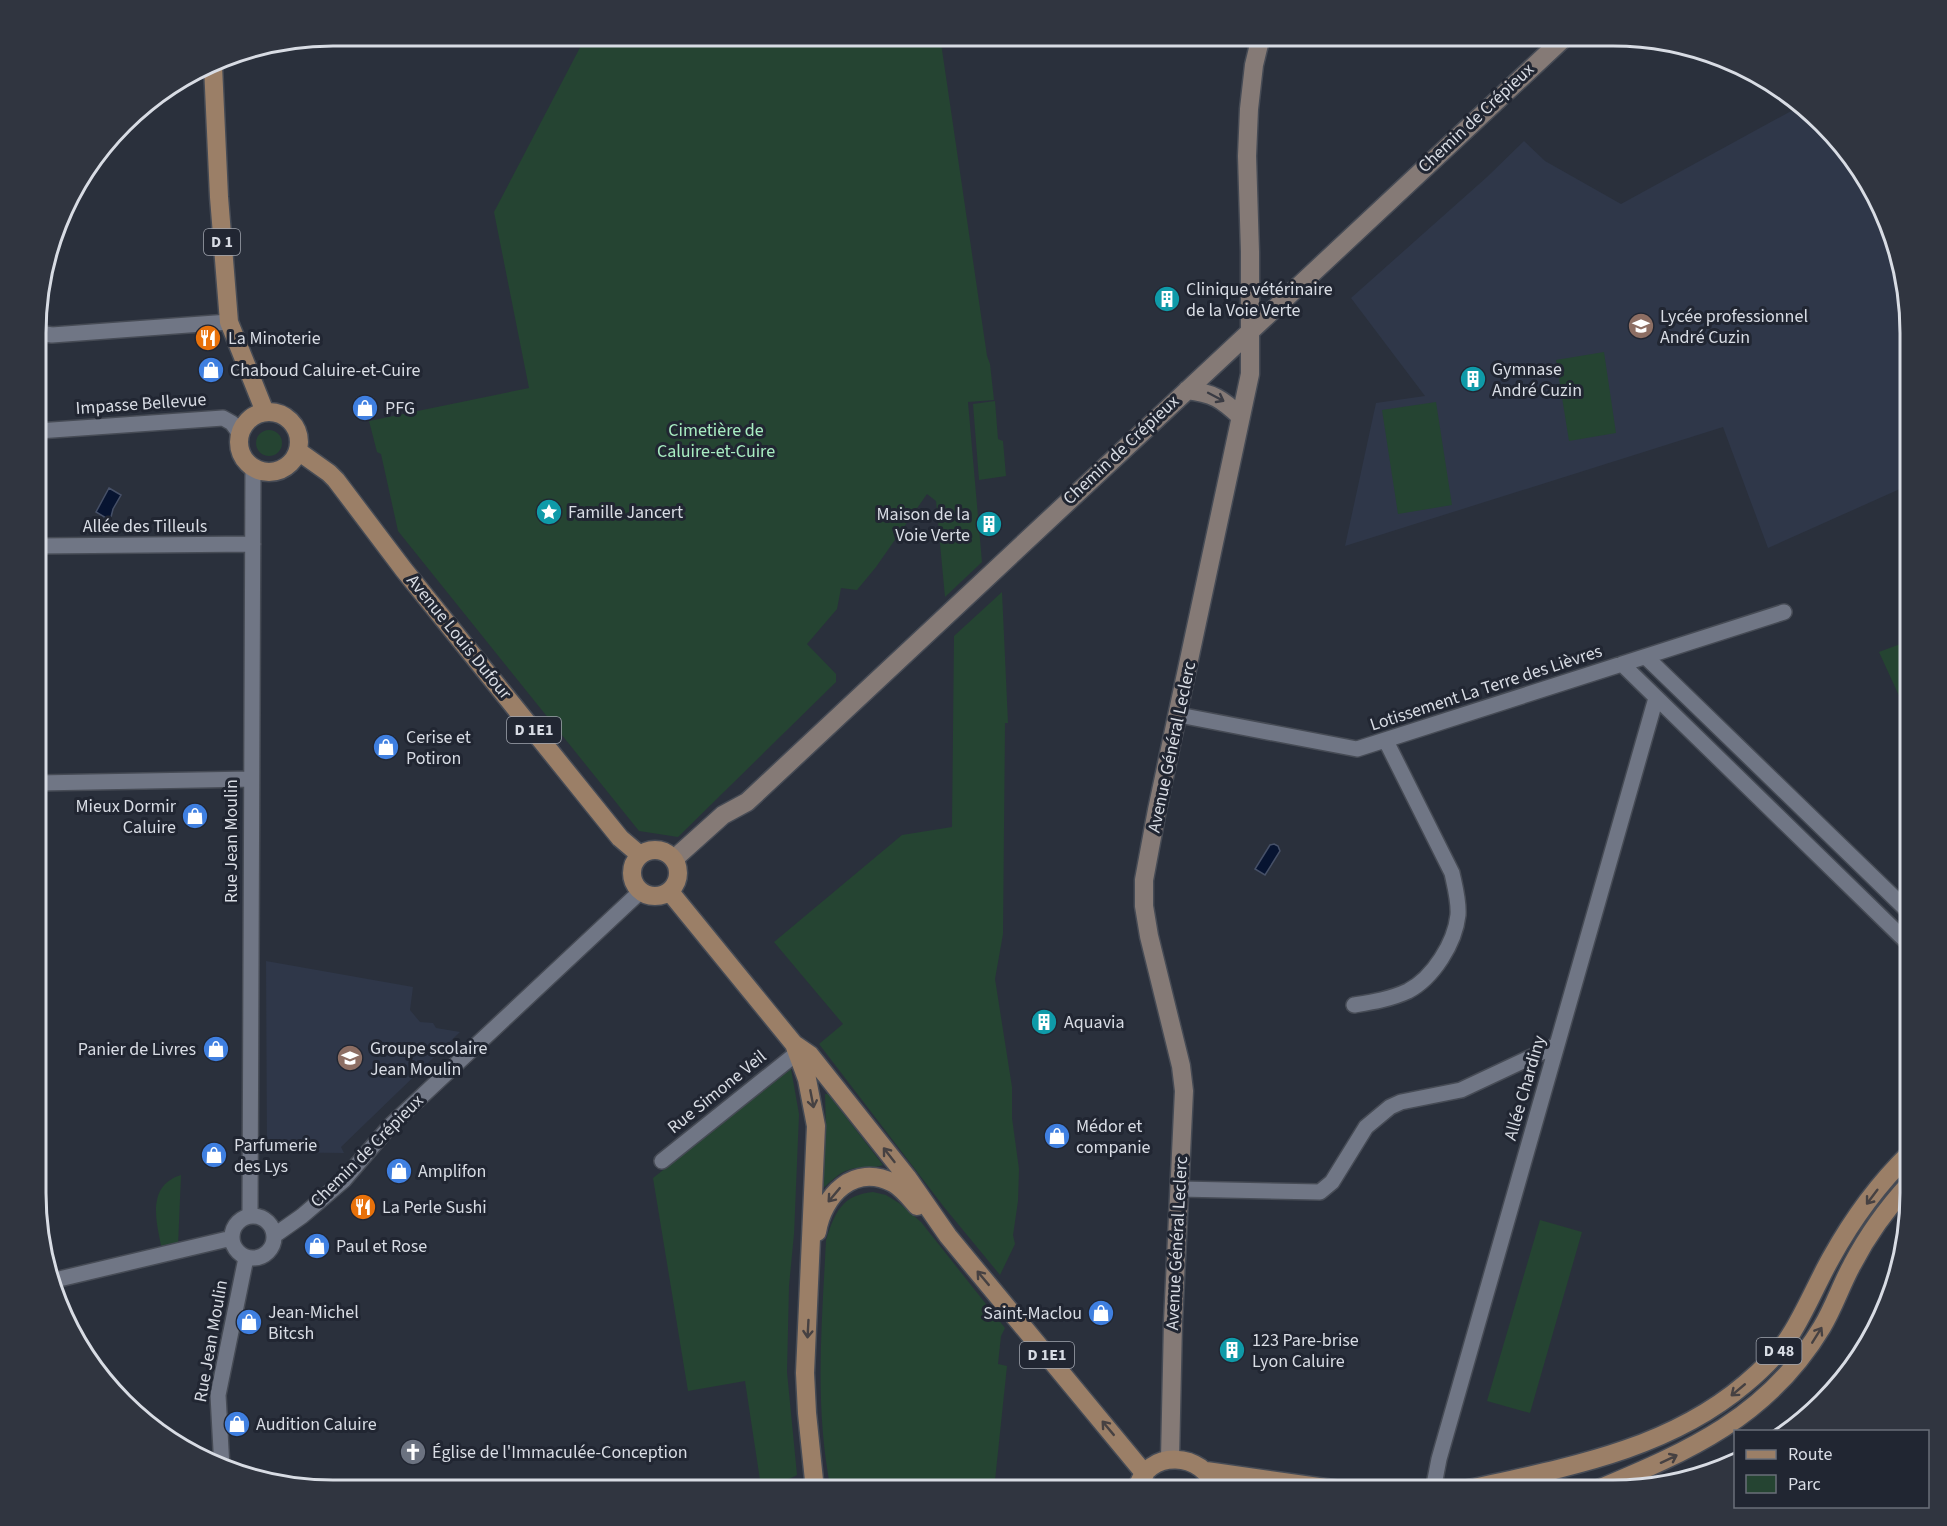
<svg xmlns="http://www.w3.org/2000/svg" width="1947" height="1526" font-family="'Source Sans 3',sans-serif">
<style>
.built{fill:#2f3749}
.green{fill:#254432}
.water{fill:#071431;stroke:#465067;stroke-width:1.5}
.lines{fill:none;stroke-linecap:round;stroke-linejoin:round}
.street-casing{stroke:#464b55;stroke-width:18}
.secondary-casing{stroke:#464b55;stroke-width:21}
.primary-casing{stroke:#464b55;stroke-width:21}
.street{stroke:#707685;stroke-width:15}
.secondary{stroke:#857a76;stroke-width:18}
.primary{stroke:#9b7f67;stroke-width:18}
.oneway{stroke:#3a3b43}
.oneway2{stroke:#464142}
.labels{text-anchor:middle;dominant-baseline:central;stroke-width:6;stroke-linejoin:round;paint-order:stroke}
.shield{fill:#212632;stroke:#a1a5af;stroke-width:1.5}
.shield-label{font-size:16px;font-weight:bold;fill:#d8dce4}
.street-label{font-size:18px;fill:#d8dce4;stroke:#212632}
.poi-label{font-size:18px;fill:#d8dce4;stroke:#212632;text-anchor:start}
.park-label{font-size:18px;fill:#a8ecc2;stroke:#212632}
.rim{fill:none;stroke:#d8dce4;stroke-width:3}
</style>
<rect width="100%" height="100%" fill="#2a303c"/>
<path class="built" d="M1802,105L1810,110L1861,168L1888,219L1911,333V484L1768,548L1723,427L1345,546L1376,403L1425,396L1351,298L1487,177L1524,141L1545,161L1621,204Z
M266,961L413,987L410,1010L420,1022L433,1023L436,1028L460,1032L341,1147L344,1153L267,1152Z"/>
<path class="green" d="M586,36H940L987,356L990,364L994,400L968,402L982,562L945,597L936,501L927,494L876,567L857,590L841,588L837,609L807,644L836,674V682L678,837L639,831L398,531L381,454L377,452L369,421L529,388L494,212Z
M1604,352L1616,433L1569,441L1556,360Z
M995,401L998,439L1003,441L1006,476L979,480L973,404Z
M1436,402L1452,505L1398,514L1382,410Z
M256 443a13 13 0 1 1 26 0a13 13 0 1 1-26 0Z
M1002,592L1008,723H1005L1003,934L995,979L1012,1087V1118L1019,1169L1018,1201L1013,1235L1015,1244L1000,1275L944,1207L819,1044L843,1024L774,942L902,835L952,827L954,636Z
M1911,640V722L1879,652Z
M791,1069L799,1114L794,1234L789,1286L787,1372L797,1475C786,1482 773,1481 760,1480L745,1381L688,1391L653,1178Z
M825,1094H828L883,1165C873,1169 859,1166 848,1170C838,1173 831,1182 823,1188L821,1186L826,1130Z
M181,1175L178,1246L162,1250C157,1224 145,1186 181,1175Z
M873,1192L886,1195L899,1203L921,1222L1005,1328L1001,1336L998,1364L1007,1366L994,1490H831C814,1407 822,1323 826,1240C835,1212 842,1195 873,1192Z
M1540,1220L1582,1232L1530,1413L1487,1401Z"/>
<path class="water" d="M109,488L121,495L113,509L111,517L106,518L96,512Z
M1274,844L1278,846L1280,851L1265,875L1255,869L1270,845Z"/>
<g class="lines">
<g class="street-casing">
<path id="street" d="M39,333L52,335L229,322
M38,431L223,418L232,423L240,434
M38,546L253,544
M1646,657L1911,914
M1622,664L1911,946
M1179,715L1357,749L1784,612
M38,783L251,779
M1354,1005C1372,1002 1391,999 1408,991C1433,978 1455,943 1458,915C1459,901 1455,887 1452,873L1386,741
M662,1161L797,1053
M1180,1189L1320,1192L1332,1182L1366,1127L1390,1107L1401,1102L1461,1090L1557,1045
M232 1237a21 21 0 1 1 42 0a21 21 0 1 1-42 0Z
M250,1216L253,467
M275,1235L302,1216L344,1180L390,1126L641,891
M55,1280L232,1238
M222,1468L218,1395L246,1258
M1536,1474L1560,1490
M1433,1490L1439,1459L1656,698"/>
</g>
<g class="secondary-casing">
<path id="secondary" d="M1187,390C1213,393 1222,399 1241,417
M674,859L723,815L747,802L1565,37
M1170,1459L1173,1322L1184,1091L1181,1066L1149,936L1144,906V880L1157,810L1250,374V252L1247,156L1249,109L1254,65L1261,36"/>
</g>
<g class="primary-casing">
<path id="primary" d="M213,66L219,197L229,322L265,412
M239 442a30 30 0 1 1 60 0a30 30 0 1 1-60 0Z
M298,451L329,473L336,480L404,570L620,838L640,855
M632 873a23 23 0 1 1 46 0a23 23 0 1 1-46 0Z
M670,892L794,1044L810,1055L907,1177L948,1236L1145,1474
M794,1044L807,1079L816,1126L805,1373L807,1413L815,1490
M817,1232C823,1195 854,1163 893,1183C902,1188 910,1198 917,1206
M1206,1471L1340,1490
M1137,1490C1145,1448 1206,1451 1215,1490
M1464,1490C1563,1468 1666,1451 1745,1384C1763,1369 1779,1354 1791,1334C1806,1310 1817,1283 1831,1258C1852,1220 1879,1183 1910,1153
M1596,1490C1689,1451 1768,1417 1822,1327C1834,1307 1841,1285 1852,1265C1867,1236 1888,1207 1910,1183"/>
</g>
<use href="#street" class="street"/>
<use href="#secondary" class="secondary"/>
<use href="#primary" class="primary"/>
</g>
<defs><path id="oneway-shaft" d="M-6 0H5M1.5-3L5.5 0L1.5 3" fill="none" stroke-width="1.6" stroke-linecap="round" stroke-linejoin="round" transform="scale(1.5)"/></defs>
<use class="oneway" href="#oneway-shaft" transform="translate(1216 397) rotate(28)"/>
<g class="oneway2">
<use href="#oneway-shaft" transform="translate(812 1099) rotate(79)"/>
<use href="#oneway-shaft" transform="translate(889 1155) rotate(-128)"/>
<use href="#oneway-shaft" transform="translate(834 1195) rotate(130)"/>
<use href="#oneway-shaft" transform="translate(1872 1197) rotate(127)"/>
<use href="#oneway-shaft" transform="translate(983 1278) rotate(-130)"/>
<use href="#oneway-shaft" transform="translate(808 1329) rotate(93)"/>
<use href="#oneway-shaft" transform="translate(1817 1335) rotate(-58)"/>
<use href="#oneway-shaft" transform="translate(1738 1390) rotate(140)"/>
<use href="#oneway-shaft" transform="translate(1108 1428) rotate(-130)"/>
<use href="#oneway-shaft" transform="translate(1669 1459) rotate(-25)"/>
</g>
<defs>
<g id="building-disc" transform="scale(1.35)"><circle r="9.5" fill="#0f9aa8" stroke="#212632"/><path d="M-4-6H4V6H1V3H-1V6H-4ZM-2.5-4.3h1.7v1.8h-1.7ZM.8-4.3h1.7v1.8H.8ZM-2.5-1h1.7V.8h-1.7ZM.8-1h1.7V.8H.8Z" fill="#fff"/></g>
<g id="school-disc" transform="scale(1.35)"><circle r="9.5" fill="#8d6e63" stroke="#212632"/><path d="M0-5L7-2L0 1L-7-2ZM-4 1L0 2.5L4 1V4Q0 6-4 4Z" fill="#fff"/></g>
<g id="restaurant-disc" transform="scale(1.35)"><circle r="9.5" fill="#e8710a" stroke="#212632"/><path d="M-5-6h1v4h1v-4h1v4h1v-4h1v5L-1.5 .5V6h-2V.5L-5-1ZM5-6V6H3V1.5H1.5Q1.5-4 5-6Z" fill="#fff"/></g>
<g id="shop-disc" transform="scale(1.35)"><circle r="9.5" fill="#3f7fe0" stroke="#212632"/><path d="M-5-2.5h2.3a2.7 3.5 0 0 1 5.4 0H5L5.5 6h-11ZM-1.5-2.5h3a1.5 2.3 0 0 0-3 0Z" fill="#fff"/></g>
<g id="sight-disc" transform="scale(1.35)"><circle r="9.5" fill="#0f9aa8" stroke="#212632"/><path d="M0-6L1.8-2.2L6-1.7L2.9 1.2L3.7 5.4L0 3.3L-3.7 5.4L-2.9 1.2L-6-1.7L-1.8-2.2Z" fill="#fff"/></g>
<g id="church-disc" transform="scale(1.35)"><circle r="9.5" fill="#6b7280" stroke="#212632"/><path d="M-1.2-6h2.4v3.5h3.3v2.4h-3.3V6h-2.4V-.1h-3.3v-2.4h3.3Z" fill="#fff"/></g>
</defs>
<g fill-rule="evenodd">
<use href="#building-disc" x="1167" y="299"/>
<use href="#school-disc" x="1641" y="326"/>
<use href="#restaurant-disc" x="208" y="338"/>
<use href="#shop-disc" x="211" y="370"/>
<use href="#building-disc" x="1473" y="379"/>
<use href="#shop-disc" x="365" y="408"/>
<use href="#sight-disc" x="549" y="512"/>
<use href="#building-disc" x="989" y="524"/>
<use href="#shop-disc" x="386" y="747"/>
<use href="#shop-disc" x="195" y="816"/>
<use href="#building-disc" x="1044" y="1022"/>
<use href="#shop-disc" x="216" y="1049"/>
<use href="#school-disc" x="350" y="1058"/>
<use href="#shop-disc" x="1057" y="1136"/>
<use href="#shop-disc" x="214" y="1155"/>
<use href="#shop-disc" x="399" y="1171"/>
<use href="#restaurant-disc" x="363" y="1207"/>
<use href="#shop-disc" x="317" y="1246"/>
<use href="#shop-disc" x="1101" y="1313"/>
<use href="#shop-disc" x="249" y="1322"/>
<use href="#building-disc" x="1232" y="1350"/>
<use href="#shop-disc" x="237" y="1424"/>
<use href="#church-disc" x="413" y="1452"/>
</g>
<g class="labels">
<g class="shield">
<rect x="204" y="229" width="36" height="26" rx="4.5"/>
<rect x="507" y="717" width="54" height="26" rx="4.5"/>
<rect x="1756.5" y="1338" width="45" height="26" rx="4.5"/>
<rect x="1020" y="1342" width="54" height="26" rx="4.5"/>
</g>
<g class="shield-label">
<text x="222" y="242">D 1</text>
<text x="534" y="730">D 1E1</text>
<text x="1779" y="1351">D 48</text>
<text x="1047" y="1355">D 1E1</text>
</g>
<g class="street-label">
<text transform="translate(1476 118) rotate(-43)">Chemin de Crépieux</text>
<text transform="translate(141 404) rotate(-4)">Impasse Bellevue</text>
<text transform="translate(1121 450) rotate(-43)">Chemin de Crépieux</text>
<text x="145" y="526">Allée des Tilleuls</text>
<text transform="translate(459 637) rotate(51)">Avenue Louis Dufour</text>
<text transform="translate(1486 688) rotate(-18)">Lotissement La Terre des Lièvres</text>
<text transform="translate(1172 747) rotate(-78)">Avenue Général Leclerc</text>
<text transform="translate(231 841) rotate(-90)">Rue Jean Moulin</text>
<text transform="translate(1525 1088) rotate(-74)">Allée Chardiny</text>
<text transform="translate(717 1092) rotate(-39)">Rue Simone Veil</text>
<text transform="translate(367 1151) rotate(-45)">Chemin de Crépieux</text>
<text transform="translate(1177 1243) rotate(-87)">Avenue Général Leclerc</text>
<text transform="translate(211 1341) rotate(-80)">Rue Jean Moulin</text>
</g>
<g class="poi-label">
<text x="1186" y="289">Clinique vétérinaire<tspan x="1186" dy="21">de la Voie Verte</tspan></text>
<text x="1660" y="316">Lycée professionnel<tspan x="1660" dy="21">André Cuzin</tspan></text>
<text x="228" y="338">La Minoterie</text>
<text x="1492" y="369">Gymnase<tspan x="1492" dy="21">André Cuzin</tspan></text>
<text x="230" y="370">Chaboud Caluire-et-Cuire</text>
<text x="385" y="408">PFG</text>
<text x="568" y="512">Famille Jancert</text>
<text x="970" y="514" text-anchor="end">Maison de la<tspan x="970" dy="21">Voie Verte</tspan></text>
<text x="406" y="737">Cerise et<tspan x="406" dy="21">Potiron</tspan></text>
<text x="176" y="806" text-anchor="end">Mieux Dormir<tspan x="176" dy="21">Caluire</tspan></text>
<text x="1064" y="1022">Aquavia</text>
<text x="370" y="1048">Groupe scolaire<tspan x="370" dy="21">Jean Moulin</tspan></text>
<text x="196" y="1049" text-anchor="end">Panier de Livres</text>
<text x="1076" y="1126">Médor et<tspan x="1076" dy="21">companie</tspan></text>
<text x="234" y="1145">Parfumerie<tspan x="234" dy="21">des Lys</tspan></text>
<text x="418" y="1171">Amplifon</text>
<text x="382" y="1207">La Perle Sushi</text>
<text x="336" y="1246">Paul et Rose</text>
<text x="268" y="1312">Jean-Michel<tspan x="268" dy="21">Bitcsh</tspan></text>
<text x="1082" y="1313" text-anchor="end">Saint-Maclou</text>
<text x="1252" y="1340">123 Pare-brise<tspan x="1252" dy="21">Lyon Caluire</tspan></text>
<text x="256" y="1424">Audition Caluire</text>
<text x="432" y="1452">Église de l'Immaculée-Conception</text>
</g>
<g class="park-label">
<text x="716" y="430">Cimetière de<tspan x="716" dy="21">Caluire-et-Cuire</tspan></text>
</g>
</g>
<path d="M0 0H1947V1526H0ZM333 46H1613A287 287 0 0 1 1900 333V1193A287 287 0 0 1 1613 1480H333A287 287 0 0 1 46 1193V333A287 287 0 0 1 333 46Z" fill="#303540" fill-rule="evenodd"/>
<path class="rim" d="M333 46H1613A287 287 0 0 1 1900 333V1193A287 287 0 0 1 1613 1480H333A287 287 0 0 1 46 1193V333A287 287 0 0 1 333 46Z"/>
<rect x="1734" y="1430" width="195" height="78" fill="#212632" stroke="#6a6f79" stroke-width="1.5"/>
<rect x="1746" y="1450" width="30" height="9" fill="#9b7f67" stroke="#6a6f79" stroke-width="1.5"/>
<text x="1788" y="1460" font-size="18" fill="#d8dce4">Route</text>
<rect x="1746" y="1475" width="30" height="18" fill="#254432" stroke="#6a6f79" stroke-width="1.5"/>
<text x="1788" y="1490" font-size="18" fill="#d8dce4">Parc</text>
</svg>
